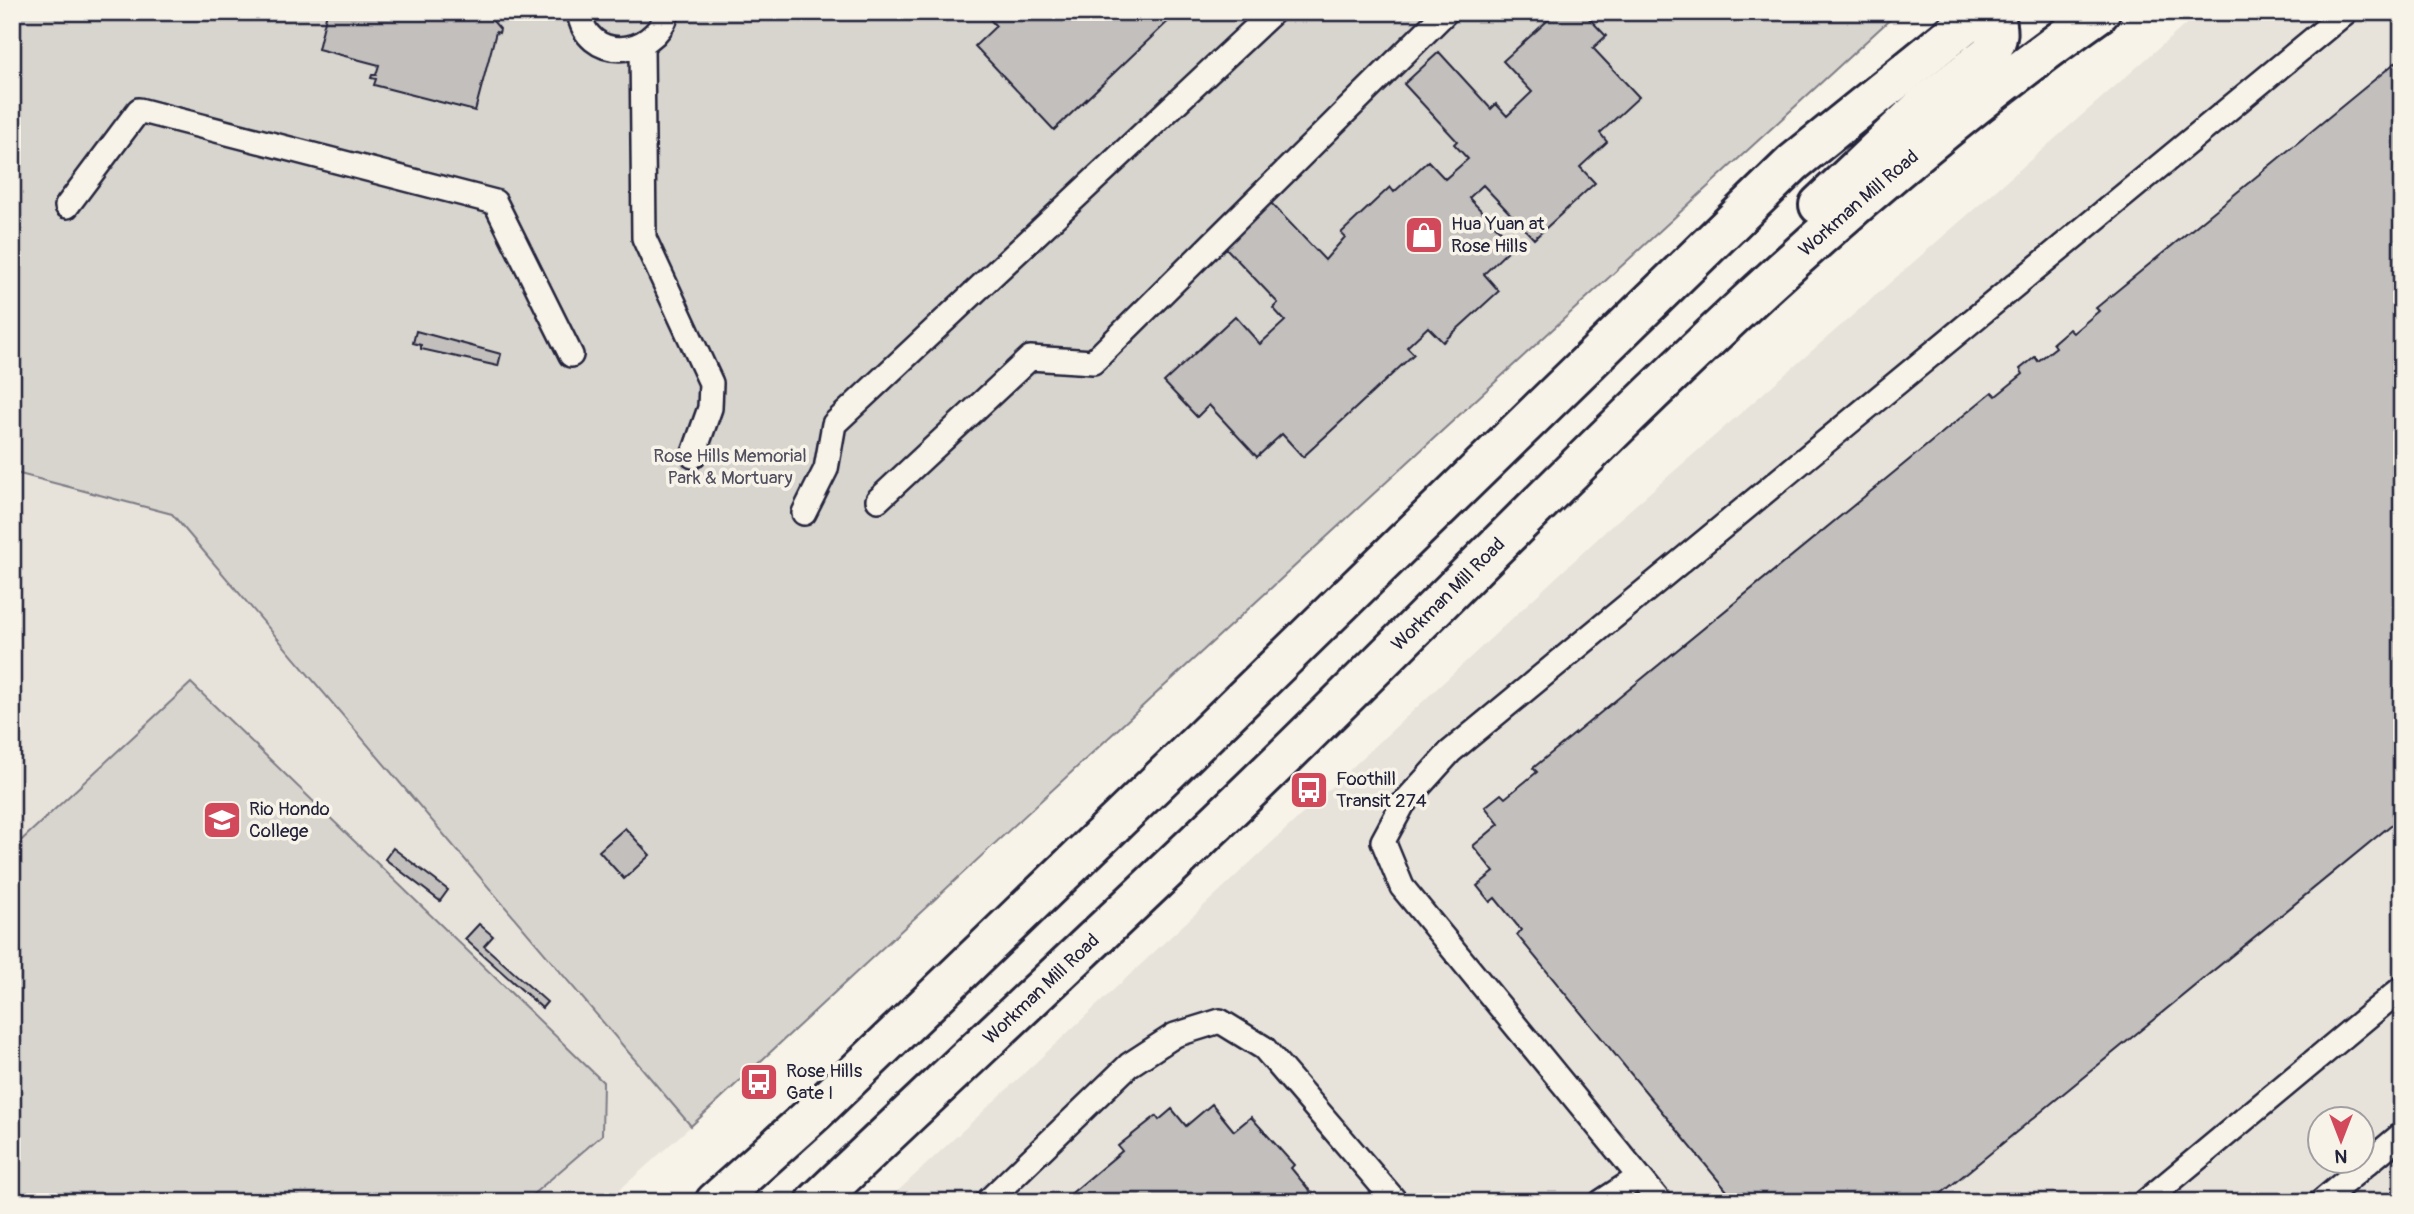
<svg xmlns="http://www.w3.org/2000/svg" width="2414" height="1214" font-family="Pangolin,sans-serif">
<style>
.built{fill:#e7e3db;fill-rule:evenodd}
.green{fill:#d8d5cf;stroke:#7d7c85;stroke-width:2}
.building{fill:#c2bfbd;stroke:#22223b;stroke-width:2}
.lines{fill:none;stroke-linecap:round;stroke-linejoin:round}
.service-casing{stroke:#22223b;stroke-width:28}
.secondary-casing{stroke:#22223b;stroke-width:44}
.service{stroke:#f7f3e8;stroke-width:23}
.secondary{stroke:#f7f3e8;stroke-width:38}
.labels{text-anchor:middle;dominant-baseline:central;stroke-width:7;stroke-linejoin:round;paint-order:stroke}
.street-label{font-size:19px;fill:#22223b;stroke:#f7f3e8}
.poi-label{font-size:19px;fill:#22223b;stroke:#f7f3e8;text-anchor:start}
.park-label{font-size:19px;fill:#504f60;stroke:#f7f3e8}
</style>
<rect width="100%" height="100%" fill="#f7f3e8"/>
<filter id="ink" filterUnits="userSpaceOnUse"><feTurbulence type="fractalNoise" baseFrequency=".0143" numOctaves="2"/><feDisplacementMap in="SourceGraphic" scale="14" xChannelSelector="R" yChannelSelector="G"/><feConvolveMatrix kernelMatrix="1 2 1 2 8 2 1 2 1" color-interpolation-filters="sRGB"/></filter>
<g filter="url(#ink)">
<path class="built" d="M2200,12H2402V1202H886L1609,528ZM2320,1120H2362V1162H2320Z
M12,472L172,513L691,1126L606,1202H12Z"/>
<path class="green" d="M12,12H1898L1147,702L691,1126L172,514L12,472Z
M191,683L603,1082L602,1135L524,1202H12V849Z"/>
<path class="building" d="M327,12H494L493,21L500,29L499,33L496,32L475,111L374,85L376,79L371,78L372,75H376L379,65L318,49Z
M1178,12L1054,130L975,46L996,26L983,12Z
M1557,12H1583L1606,36L1593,48L1639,97L1600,133L1607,142L1580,167L1595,183L1534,239L1483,185L1469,198L1514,245L1484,274L1499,291L1443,342L1428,327L1407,347L1414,354L1303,457L1282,434L1257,457L1209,405L1197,417L1164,382L1235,316L1260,344L1285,321L1273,308L1278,303L1225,247L1271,203L1325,260L1345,237L1341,233L1390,187L1394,192L1428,161L1445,179L1468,159L1454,144L1457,141L1404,84L1439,52L1491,109L1496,104L1507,116L1532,92L1503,61Z
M2402,57V816L1931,1202H1736L1517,935L1521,930L1495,898L1490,902L1477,886L1494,872L1473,846L1499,824L1485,807L1501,794L1505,798L1537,772L1533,768L1992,392L1996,396L2023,374L2020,369L2035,357L2038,361L2056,347L2053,343L2069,329L2073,333L2099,311L2096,308Z
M416,331L501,354L498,366L421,349V345L413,343Z
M625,828L650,855L624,879L599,851Z
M393,848L448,890L440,901L385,859Z
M479,924L493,936L484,946L547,1002L542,1008L465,939Z
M1212,1104L1234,1131L1251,1117L1294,1165L1291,1168L1319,1202H1061L1122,1151L1118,1146L1156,1116L1159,1120L1172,1109L1186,1126Z"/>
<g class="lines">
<g class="service-casing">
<path id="service" d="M579,12C586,62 652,60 668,12
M642,45L644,238L711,383L710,408L693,456
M67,206L139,110L495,202L571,355
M878,500L1030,358L1093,362L1446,12
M804,513L826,469L834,424L1273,12
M987,1202L1129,1065L1175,1035L1220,1021L1264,1048L1396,1202
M1601,1202L1639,1177
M1660,1202L1402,887L1383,841L1403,804L1450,752L2346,12
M2145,1202L2402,988
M2321,1202L2402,1134"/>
</g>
<g class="secondary-casing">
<g id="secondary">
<path d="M1819,205L1923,106L1989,54C2000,39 1999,30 1994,12"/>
<path d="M715,1202L814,1113L1170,770L1793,163L1980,12"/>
<path id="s1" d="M816,1202C992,1034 1172,869 1345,697C1587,458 1821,209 2100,12"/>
</g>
</g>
<use href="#service" class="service"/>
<use href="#secondary" class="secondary"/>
</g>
</g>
<defs>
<g id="shop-square" transform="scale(2.0125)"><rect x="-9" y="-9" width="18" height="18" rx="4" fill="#d1495b" stroke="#f7f3e8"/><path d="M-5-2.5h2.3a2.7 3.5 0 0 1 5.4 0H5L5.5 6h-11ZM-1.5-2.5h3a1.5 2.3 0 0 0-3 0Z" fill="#fff"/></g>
<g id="bus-square" transform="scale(2.0125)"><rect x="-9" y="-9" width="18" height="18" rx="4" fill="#d1495b" stroke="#f7f3e8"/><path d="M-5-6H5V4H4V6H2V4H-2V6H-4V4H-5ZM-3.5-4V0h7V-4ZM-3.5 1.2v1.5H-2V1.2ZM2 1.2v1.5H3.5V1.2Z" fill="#fff"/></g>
<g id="university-square" transform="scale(2.0125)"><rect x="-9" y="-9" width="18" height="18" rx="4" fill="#d1495b" stroke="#f7f3e8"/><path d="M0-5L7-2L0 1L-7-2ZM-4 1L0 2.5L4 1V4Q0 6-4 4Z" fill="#fff"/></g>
</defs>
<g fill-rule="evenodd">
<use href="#shop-square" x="1424" y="235"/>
<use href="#bus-square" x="1309" y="790"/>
<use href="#university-square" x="222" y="820"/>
<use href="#bus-square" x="759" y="1082"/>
</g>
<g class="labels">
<g class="street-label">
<text stroke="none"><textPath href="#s1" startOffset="1444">Workman Mill Road</textPath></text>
<text stroke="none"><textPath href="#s1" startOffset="877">Workman Mill Road</textPath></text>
<text stroke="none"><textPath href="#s1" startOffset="310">Workman Mill Road</textPath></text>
</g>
<g class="poi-label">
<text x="1451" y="224">Hua Yuan at<tspan x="1451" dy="22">Rose Hills</tspan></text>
<text x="1336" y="779">Foothill<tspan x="1336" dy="22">Transit 274</tspan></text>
<text x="249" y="809">Rio Hondo<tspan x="249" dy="22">College</tspan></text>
<text x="786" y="1071">Rose Hills<tspan x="786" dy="22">Gate I</tspan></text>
</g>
<g class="park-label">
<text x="730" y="456">Rose Hills Memorial<tspan x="730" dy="22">Park &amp; Mortuary</tspan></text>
</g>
</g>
<rect width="2414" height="1214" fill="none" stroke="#f7f3e8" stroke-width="42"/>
<rect x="21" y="21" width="2372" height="1172" fill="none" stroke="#22223b" stroke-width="2.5" filter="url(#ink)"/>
<g transform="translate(2341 1140) rotate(180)"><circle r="33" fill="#f7f3e8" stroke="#a29fa3" stroke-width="2"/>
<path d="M0-5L12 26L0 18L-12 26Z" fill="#d1495b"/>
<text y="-10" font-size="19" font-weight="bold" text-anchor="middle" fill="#22223b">N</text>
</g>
</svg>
